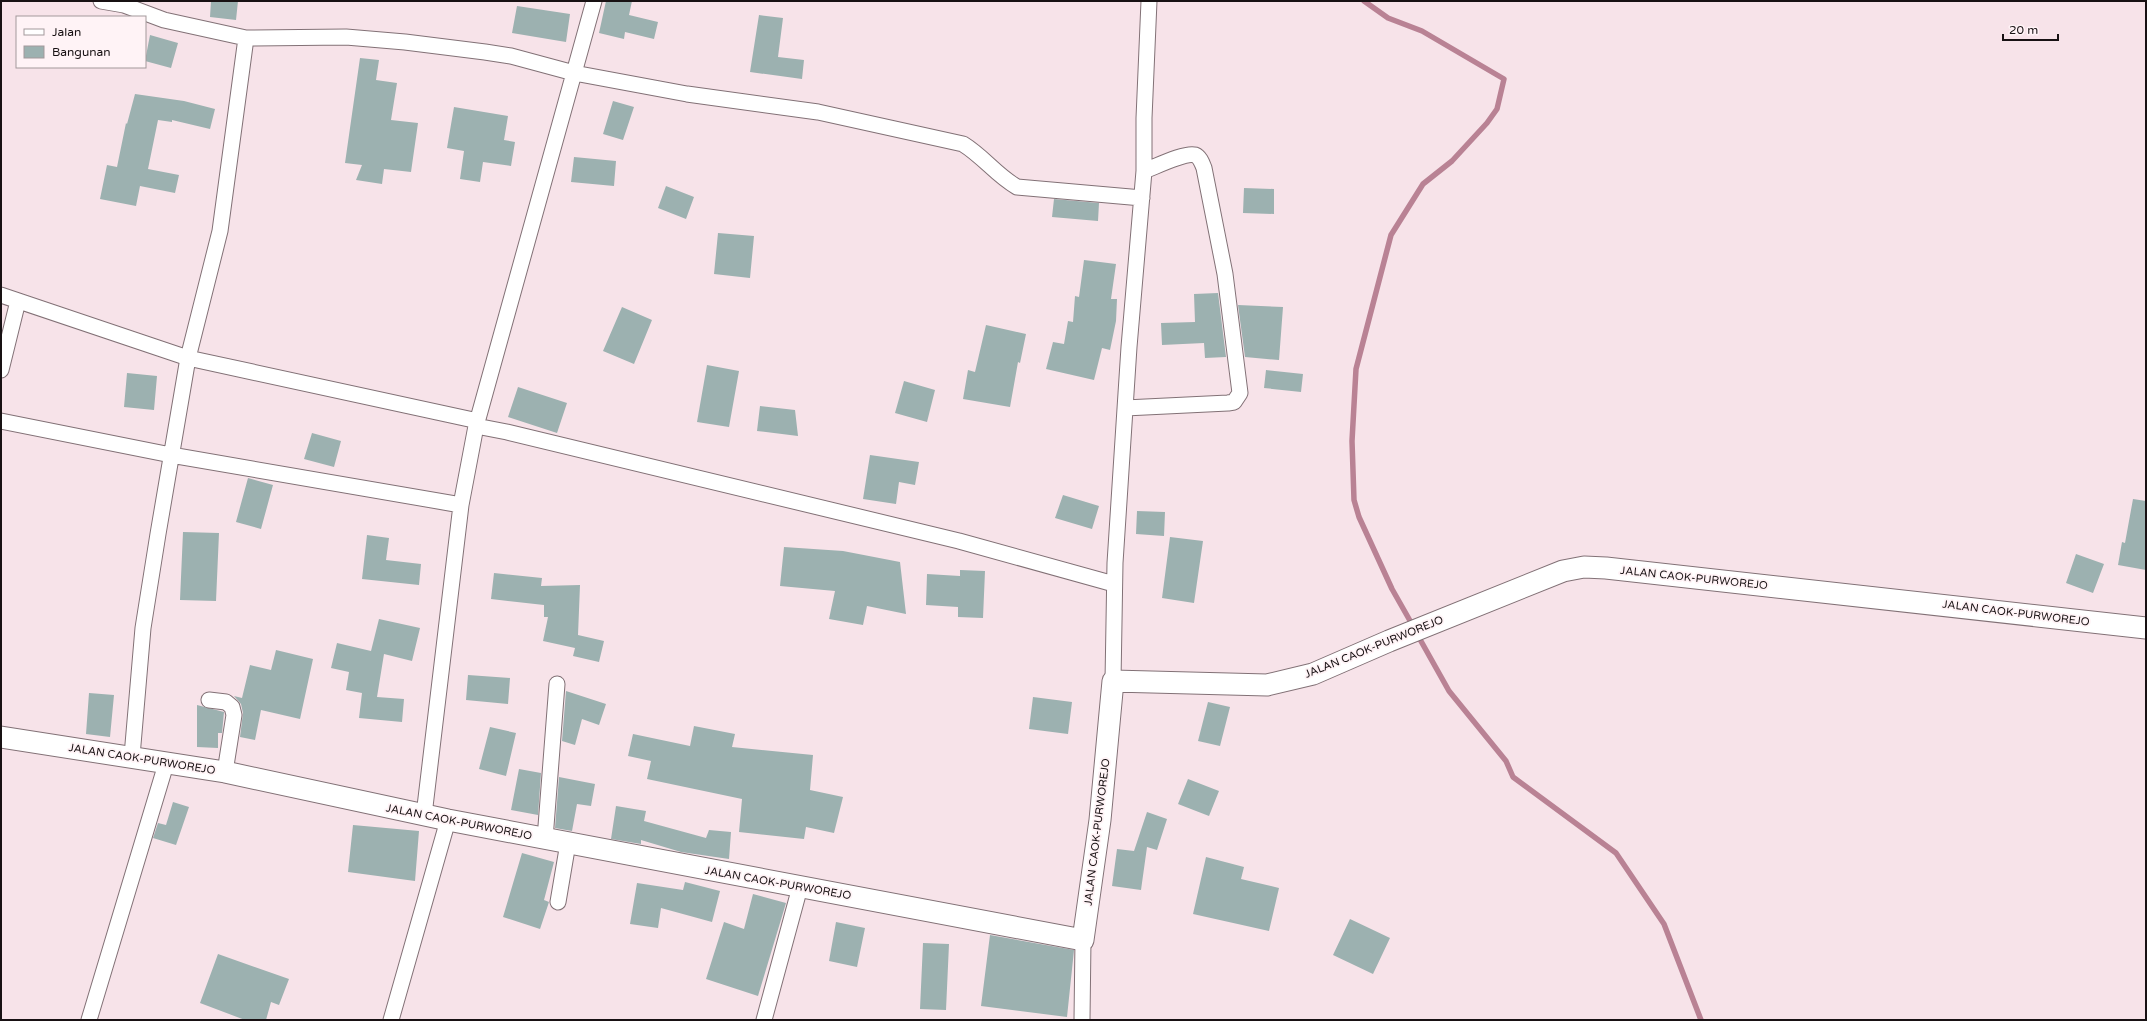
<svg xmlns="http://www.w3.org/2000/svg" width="2147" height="1021" font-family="'Varela Round',sans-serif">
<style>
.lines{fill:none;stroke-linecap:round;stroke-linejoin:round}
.stream{stroke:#b98294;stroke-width:5.5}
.building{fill:#9cb1b0}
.street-casing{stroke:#827176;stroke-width:17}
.secondary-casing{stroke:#827176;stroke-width:23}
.street{stroke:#fff;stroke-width:15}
.secondary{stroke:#fff;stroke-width:21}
.labels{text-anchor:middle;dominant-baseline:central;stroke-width:3.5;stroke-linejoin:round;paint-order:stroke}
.street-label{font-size:11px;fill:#181113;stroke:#fff3f6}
</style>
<rect width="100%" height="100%" fill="#f7e3e9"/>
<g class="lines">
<path class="stream" d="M1364,1L1388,18L1422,31L1504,79L1497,109L1487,123L1452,161L1423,184L1391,235L1356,369L1352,441L1354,500L1359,517L1392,589L1413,626
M1417,634L1449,691L1506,761L1513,777L1616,853L1664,924L1701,1020"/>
</g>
<path class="building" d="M211,1H238L236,20L210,17Z
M606,1H632L629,15L658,22L654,39L625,32L624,39L599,33Z
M517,6L570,14L566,42L512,33Z
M759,15L783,18L778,57L804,60L802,79L750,72Z
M150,35L178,43L171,68L145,61Z
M360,58L379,60L376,80L397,83L391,120L418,123L411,172L384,169L382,184L356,180L362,165L345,163Z
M135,94L184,101L215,109L210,129L172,120V122L158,120L148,169L179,175L175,193L140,186L136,206L100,199L107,165L117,167L126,123L127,124Z
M613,101L634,107L623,140L603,134Z
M454,107L508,116L504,140L515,142L511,166L483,162L480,182L460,179L464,151L447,148Z
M574,157L616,161L614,186L571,182Z
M666,186L694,197L686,219L658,208Z
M1244,188L1274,189V214L1243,213Z
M1054,199L1099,203L1098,221L1052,217Z
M718,233L754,236L750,278L714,274Z
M1084,260L1116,264L1111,299H1117L1116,321L1110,350L1102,348L1094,380L1046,369L1053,342L1064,344L1068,321L1073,322L1075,296L1079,297Z
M1218,293L1226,357L1205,358L1204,343L1162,345L1161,323L1195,322L1194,294Z
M1238,305L1283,307L1279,360L1245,357Z
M622,307L652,320L634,364L603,351Z
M986,325L1026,334L1020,363L1018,362L1010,407L963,399L968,370L975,372Z
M707,365L739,371L729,427L697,422Z
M1266,370L1303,374L1301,392L1264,388Z
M127,373L157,376L154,410L124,407Z
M904,381L935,390L927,422L895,413Z
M518,387L567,403L557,433L508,417Z
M760,406L795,410L798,436L757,431Z
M312,433L341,441L334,467L304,459Z
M870,455L919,462L915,485L899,482L896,504L863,499Z
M248,478L273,485L261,529L236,522Z
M1063,495L1099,506L1092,529L1055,518Z
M2133,499L2146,501V570L2118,565L2122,542L2125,543Z
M1137,511L1165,512L1164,536L1136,534Z
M183,532L219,533L216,601L180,600Z
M367,535L389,538L386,560L421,564L419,585L362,579Z
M1170,537L1203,541L1194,603L1162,598Z
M784,547L843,551L900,562L906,614L867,606L863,625L829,619L835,591L780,586Z
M2076,554L2104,564L2093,593L2066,583Z
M960,570L985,571L983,618L958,617V607L926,605L927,574L960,576Z
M494,573L542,578L541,586L580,585L578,635L604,641L599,662L573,656L575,648L543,641L548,617H544V605L491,599Z
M379,619L420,628L412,661L384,654L377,697L404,699L402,722L359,718L362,693L346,690L349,672L331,668L337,643L371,651Z
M276,650L313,659L300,719L261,710L255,740L240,737L243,713L241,704L234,696L242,698L250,665L271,670Z
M468,675L510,678L508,704L466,700Z
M566,691L606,704L599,725L582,719L575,745L562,741Z
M89,693L114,695L110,737L86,734Z
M1033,697L1072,702L1068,734L1029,729Z
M1208,702L1230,707L1220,746L1198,741Z
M197,705L224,712L222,733H218V748L197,747Z
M694,726L735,734L732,747L813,755L810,790L843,797L834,833L806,827L804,839L739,832L742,799L647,779L651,761L628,756L633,734L690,746Z
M490,727L516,733L506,776L479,769Z
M519,769L541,773L538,815L511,810Z
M559,777L595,784L591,806L577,804L572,831L555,828Z
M1188,779L1219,791L1209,816L1178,804Z
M173,802L189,807L176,845L153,838L158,823L166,825Z
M616,806L646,811L644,821L706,838L709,830L731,832L729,859L681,852L641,840V844L611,839Z
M1147,812L1167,819L1157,850L1147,847L1141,890L1112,886L1117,849L1134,851Z
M353,825L419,831L415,881L348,872Z
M522,853L554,862L544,900L549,902L540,929L503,917Z
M1206,857L1244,867L1241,879L1279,888L1269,931L1193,914Z
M685,882L720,891L712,922L661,908L658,928L630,924L637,883L683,890Z
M753,894L786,903L758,996L706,979L724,922L744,929Z
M1350,919L1390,938L1373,974L1333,955Z
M836,922L865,928L857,967L829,961Z
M990,935L1074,950L1067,1017L981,1006Z
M923,943L949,944L946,1010L920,1009Z
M218,954L289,979L279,1005L271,1002L266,1020H245L200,1003Z"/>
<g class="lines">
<g class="street-casing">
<path id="street" d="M101,1L124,5L164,20L246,38L346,37L405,42L485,52L511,56L574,73L687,94L818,112L963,144C984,157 996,175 1017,187L1142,198
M1,295L188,358L478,421
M1,370L18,301
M1125,408L1228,403L1234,402L1240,393L1225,274L1204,168C1202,163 1200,157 1195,155C1185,152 1155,167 1144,171
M1,421L171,455L461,505
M476,426L507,432L959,541L1114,584
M1113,681L1115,563L1129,347L1144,171V118L1149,1
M209,700L226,702L232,707L234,715L225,772
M132,756L143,628L158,534L188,358L220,231L246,38
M424,815L461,505L476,426L594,1
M545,839L557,684
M558,902L568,843
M89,1020L166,764
M391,1020L448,820
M764,1020L800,887
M1082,1020L1083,940"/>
</g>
<g class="secondary-casing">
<path id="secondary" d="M1,737L225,772L448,820L1083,940L1100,820L1113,681L1267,685L1313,674L1389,641L1563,571L1584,567L1606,568L2146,628"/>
</g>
<use href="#street" class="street"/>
<use href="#secondary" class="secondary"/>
</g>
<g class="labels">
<g class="street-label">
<text transform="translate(1694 578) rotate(6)">JALAN CAOK-PURWOREJO</text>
<text transform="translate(2016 613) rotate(7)">JALAN CAOK-PURWOREJO</text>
<text transform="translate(1374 647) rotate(-22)">JALAN CAOK-PURWOREJO</text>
<text transform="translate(142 759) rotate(9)">JALAN CAOK-PURWOREJO</text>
<text transform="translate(459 822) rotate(11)">JALAN CAOK-PURWOREJO</text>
<text transform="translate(1097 832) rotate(-83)">JALAN CAOK-PURWOREJO</text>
<text transform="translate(778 883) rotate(10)">JALAN CAOK-PURWOREJO</text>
</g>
</g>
<rect width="2147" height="1021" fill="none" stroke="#181113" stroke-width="4"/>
<rect x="16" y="16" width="130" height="52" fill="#fff3f6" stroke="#a3999b"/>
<rect x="24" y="29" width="20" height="6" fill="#ffffff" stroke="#a3999b"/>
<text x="52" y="36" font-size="12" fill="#181113">Jalan</text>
<rect x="24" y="46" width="20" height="12" fill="#9cb1b0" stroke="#a3999b"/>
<text x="52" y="56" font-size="12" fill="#181113">Bangunan</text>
<path d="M2003 34v6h55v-6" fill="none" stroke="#181113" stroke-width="2"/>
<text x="2009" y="34" font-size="12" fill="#181113" stroke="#fff3f6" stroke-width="3" paint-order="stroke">20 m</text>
</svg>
